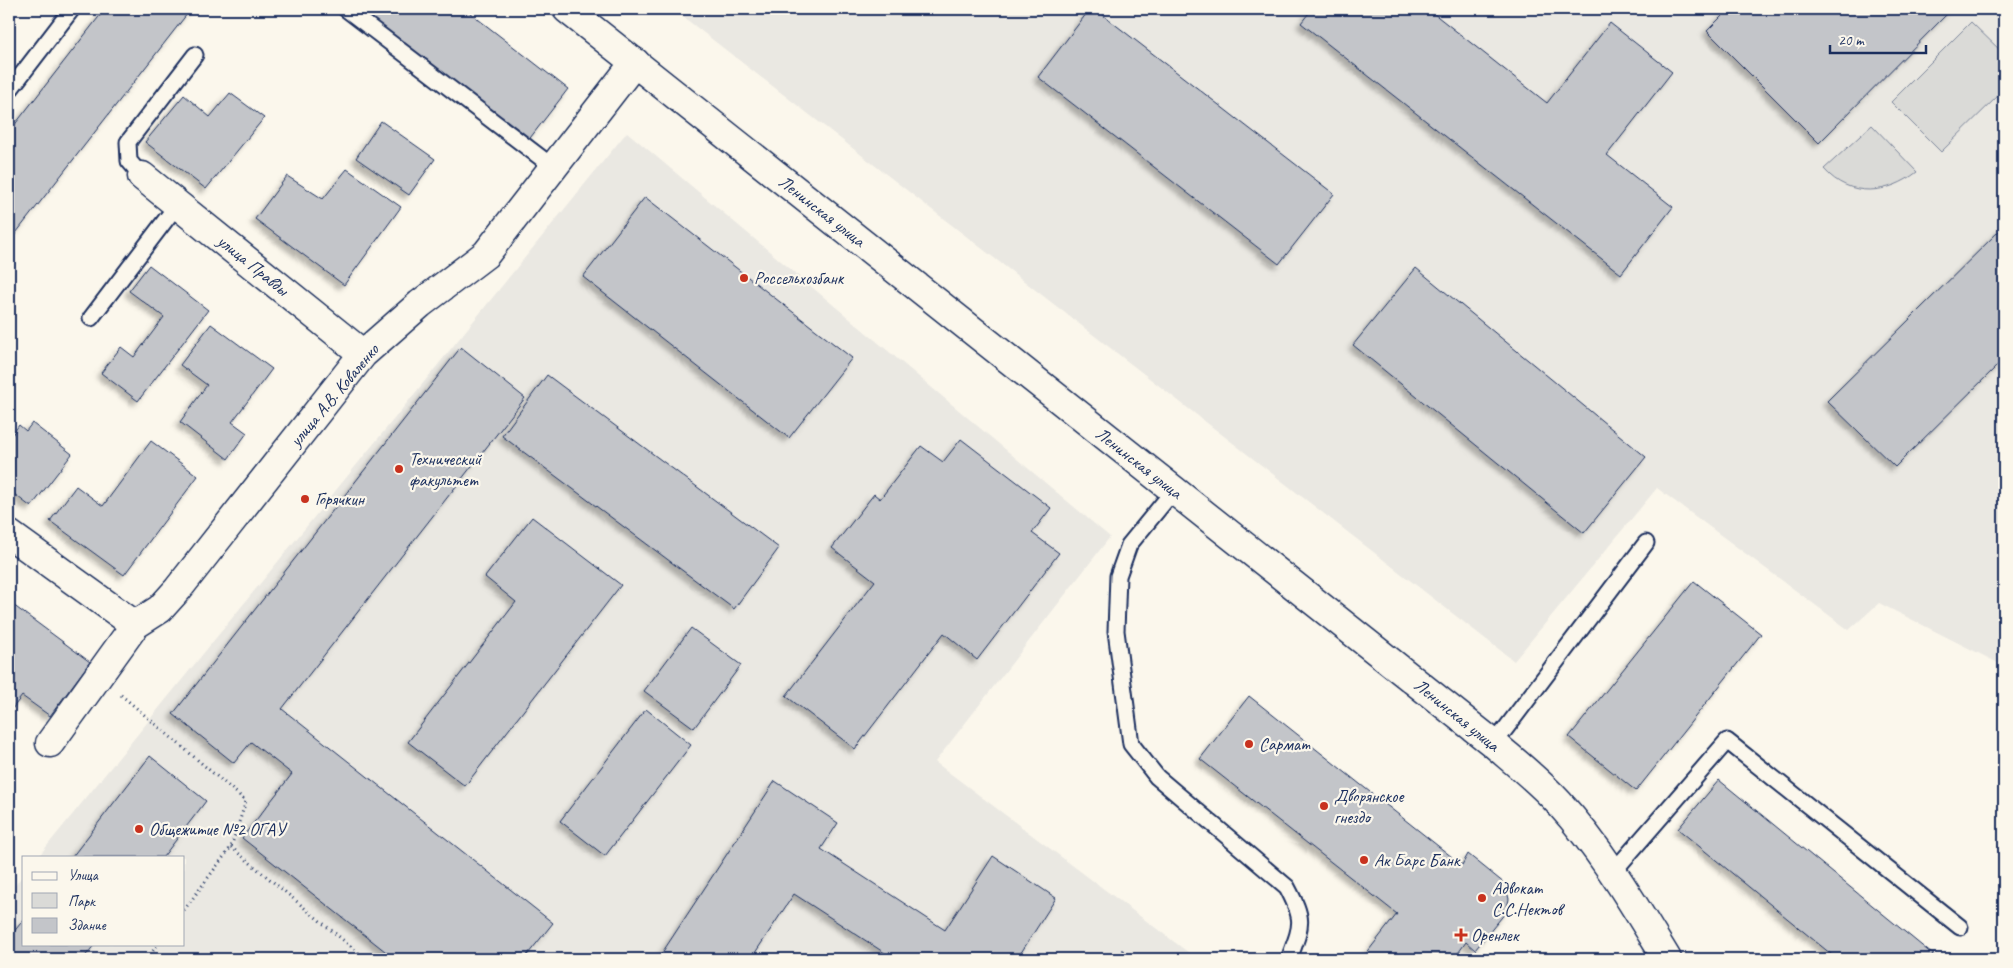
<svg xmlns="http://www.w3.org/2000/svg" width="2013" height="968" font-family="Caveat,sans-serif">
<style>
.built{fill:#eae8e2}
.green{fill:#dadad7;stroke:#7a849a}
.building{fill:#c3c5c9;stroke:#1b2f5e;filter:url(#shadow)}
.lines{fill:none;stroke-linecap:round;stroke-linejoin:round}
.lane-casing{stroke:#1b2f5e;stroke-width:19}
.street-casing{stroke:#1b2f5e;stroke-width:31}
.primary-casing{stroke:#1b2f5e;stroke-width:31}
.path{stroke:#1b2f5e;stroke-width:3;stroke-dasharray:1 4;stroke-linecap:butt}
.lane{stroke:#fbf7ec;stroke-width:15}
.street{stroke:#fbf7ec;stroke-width:28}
.primary{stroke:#fbf7ec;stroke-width:28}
.poi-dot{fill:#c8321e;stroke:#fbf7ec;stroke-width:2}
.labels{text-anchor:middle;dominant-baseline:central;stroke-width:4.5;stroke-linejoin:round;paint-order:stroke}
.street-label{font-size:18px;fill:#1b2f5e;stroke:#fbf7ec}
.poi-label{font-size:18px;fill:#1b2f5e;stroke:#fbf7ec;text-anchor:start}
</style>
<defs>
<filter id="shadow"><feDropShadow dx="-4.5" dy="4.5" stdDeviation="2.5" flood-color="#0004"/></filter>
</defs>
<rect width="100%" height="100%" fill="#fbf7ec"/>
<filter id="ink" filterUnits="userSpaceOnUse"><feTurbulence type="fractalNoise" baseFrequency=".02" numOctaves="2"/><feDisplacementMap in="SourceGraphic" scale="10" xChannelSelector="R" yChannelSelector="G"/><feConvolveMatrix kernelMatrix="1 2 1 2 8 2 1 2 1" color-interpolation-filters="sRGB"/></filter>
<g filter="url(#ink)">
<path class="built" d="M673,9H2004V666L1879,603L1849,630L1657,488L1514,661Z
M627,132L1110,537L935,762L1197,959H9V893L24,874V944H184V857H38Z"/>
<path class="green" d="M1971,22L2004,54V90L1941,152L1891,102Z
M1872,125L1917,172C1889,194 1850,199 1824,169Z"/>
<path class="building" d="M105,9H191L9,242V132Z
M357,9H465L568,89L527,142Z
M1090,9H1095L1334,194L1279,264L1038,77Z
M1312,9H1428L1547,103L1610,23L1672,72L1607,155L1673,207L1621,274L1301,23Z
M1729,9H1952L1819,143L1707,31Z
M230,93L264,118L206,189L145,142L184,95L210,117Z
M381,121L435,159L409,195L356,158Z
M347,169L401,207L344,285L255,219L287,176L323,199Z
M645,197L852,358L789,438L583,277Z
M2004,226V359L1895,467L1827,401Z
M149,265L208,310L138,401L101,373L121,347L134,357L164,317L129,291Z
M1416,268L1646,457L1584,533L1353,345Z
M211,324L272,369L232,422L247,433L228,459L180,422L207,385L180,365Z
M461,347L525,398L282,709L553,923L524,959H395L242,838L292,774L251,742L234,763L173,714Z
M547,375L779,548L734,609L502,436Z
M32,423L72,454L31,507L9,490V439L19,425L26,431Z
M961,439L1051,508L1032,533L1059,553L977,660L944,633L855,749L786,696L875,581L832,548L874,494L880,499L921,446L943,462Z
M151,441L198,476L124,575L50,521L76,486L103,506Z
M532,517L621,585L465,786L408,742L516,602L485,577Z
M1694,581L1761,634L1636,791L1569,737Z
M9,602L90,662L50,716L22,696L12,709L9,707Z
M691,628L741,665L694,728L644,691Z
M1249,696L1462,865L1468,854L1505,884L1509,899L1506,912L1475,950L1466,942L1454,959H1362L1397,914L1200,759Z
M646,709L691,745L605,856L560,821Z
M150,756L206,801L163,857H72Z
M1719,780L1938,959H1837L1678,829Z
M775,781L838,823L821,849L945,930L993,856L1056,898L1017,959H894L794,894L751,959H658Z
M24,919V944H95L83,959H9V938Z"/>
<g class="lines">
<g class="lane-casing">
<path id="lane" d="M346,9L553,167
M9,91L72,9
M142,176L129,161L128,142L195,55
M91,318L177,205
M1174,490L1129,545L1118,576L1116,631L1131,744L1157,777L1287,887C1305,921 1302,924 1289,959
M1494,744L1646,543
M1613,872L1727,741L1960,927"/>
</g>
<g class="street-casing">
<path id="street" d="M142,176L363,354
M9,534L135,625
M50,743L135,625L160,609L178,589L363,354L420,304L486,254L635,62"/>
</g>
<g class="primary-casing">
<path id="primary" d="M567,9L1494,744C1516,763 1539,781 1559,803C1602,850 1634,905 1667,959"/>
</g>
<path class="path" d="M121,695L246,801L231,847L184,910
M231,847L366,959
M147,959L158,944
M1117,959L1124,948"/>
<use href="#lane" class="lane"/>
<use href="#street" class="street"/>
<use href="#primary" class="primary"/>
</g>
</g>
<g class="poi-dot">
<circle cx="744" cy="278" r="5"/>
<circle cx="399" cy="469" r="5"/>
<circle cx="305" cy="499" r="5"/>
<circle cx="1249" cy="744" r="5"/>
<circle cx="1324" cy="806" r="5"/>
<circle cx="139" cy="829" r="5"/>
<circle cx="1364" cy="860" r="5"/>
<circle cx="1482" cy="898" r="5"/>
<path d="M1458.5 927.5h5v5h5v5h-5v5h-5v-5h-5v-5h5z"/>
</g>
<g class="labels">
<g class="street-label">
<text transform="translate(822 211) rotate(38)">Ленинская улица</text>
<text transform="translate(253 265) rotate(39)">улица Правды</text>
<text transform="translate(334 395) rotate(-50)">улица А.В. Коваленко</text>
<text transform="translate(1139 463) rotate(38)">Ленинская улица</text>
<text transform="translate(1457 715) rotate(39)">Ленинская улица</text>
</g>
<g class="poi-label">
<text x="754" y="278">Россельхозбанк</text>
<text x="409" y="459">Технический<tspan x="409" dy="21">факультет</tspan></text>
<text x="315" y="499">Горячкин</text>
<text x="1259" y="744">Сармат</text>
<text x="1334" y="796">Дворянское<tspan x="1334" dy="21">гнездо</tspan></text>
<text x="149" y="829">Общежитие №2 ОГАУ</text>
<text x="1374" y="860">Ак Барс Банк</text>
<text x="1492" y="888">Адвокат<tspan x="1492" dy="21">С.С.Нектов</tspan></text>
<text x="1471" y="935">Оренлек</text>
</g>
</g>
<rect width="2013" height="968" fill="none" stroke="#fbf7ec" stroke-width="30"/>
<rect x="15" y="15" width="1983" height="938" fill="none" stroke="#1b2f5e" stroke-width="2" filter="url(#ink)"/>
<rect x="22" y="856" width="162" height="90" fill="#fbf7ec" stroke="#a1a7b3"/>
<rect x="32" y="872" width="25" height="8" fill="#fbf7ec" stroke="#a1a7b3"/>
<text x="68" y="880" font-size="15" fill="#1b2f5e">Улица</text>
<rect x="32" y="893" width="25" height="15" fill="#dadad7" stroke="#a1a7b3"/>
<text x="68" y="906" font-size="15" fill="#1b2f5e">Парк</text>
<rect x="32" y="918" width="25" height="15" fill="#c3c5c9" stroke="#a1a7b3"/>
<text x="68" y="930" font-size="15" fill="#1b2f5e">Здание</text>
<path d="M1830 45v8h96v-8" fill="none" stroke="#1b2f5e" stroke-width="2.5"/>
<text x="1838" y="45" font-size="15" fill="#1b2f5e" stroke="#fbf7ec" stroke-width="4" paint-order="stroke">20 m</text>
</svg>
